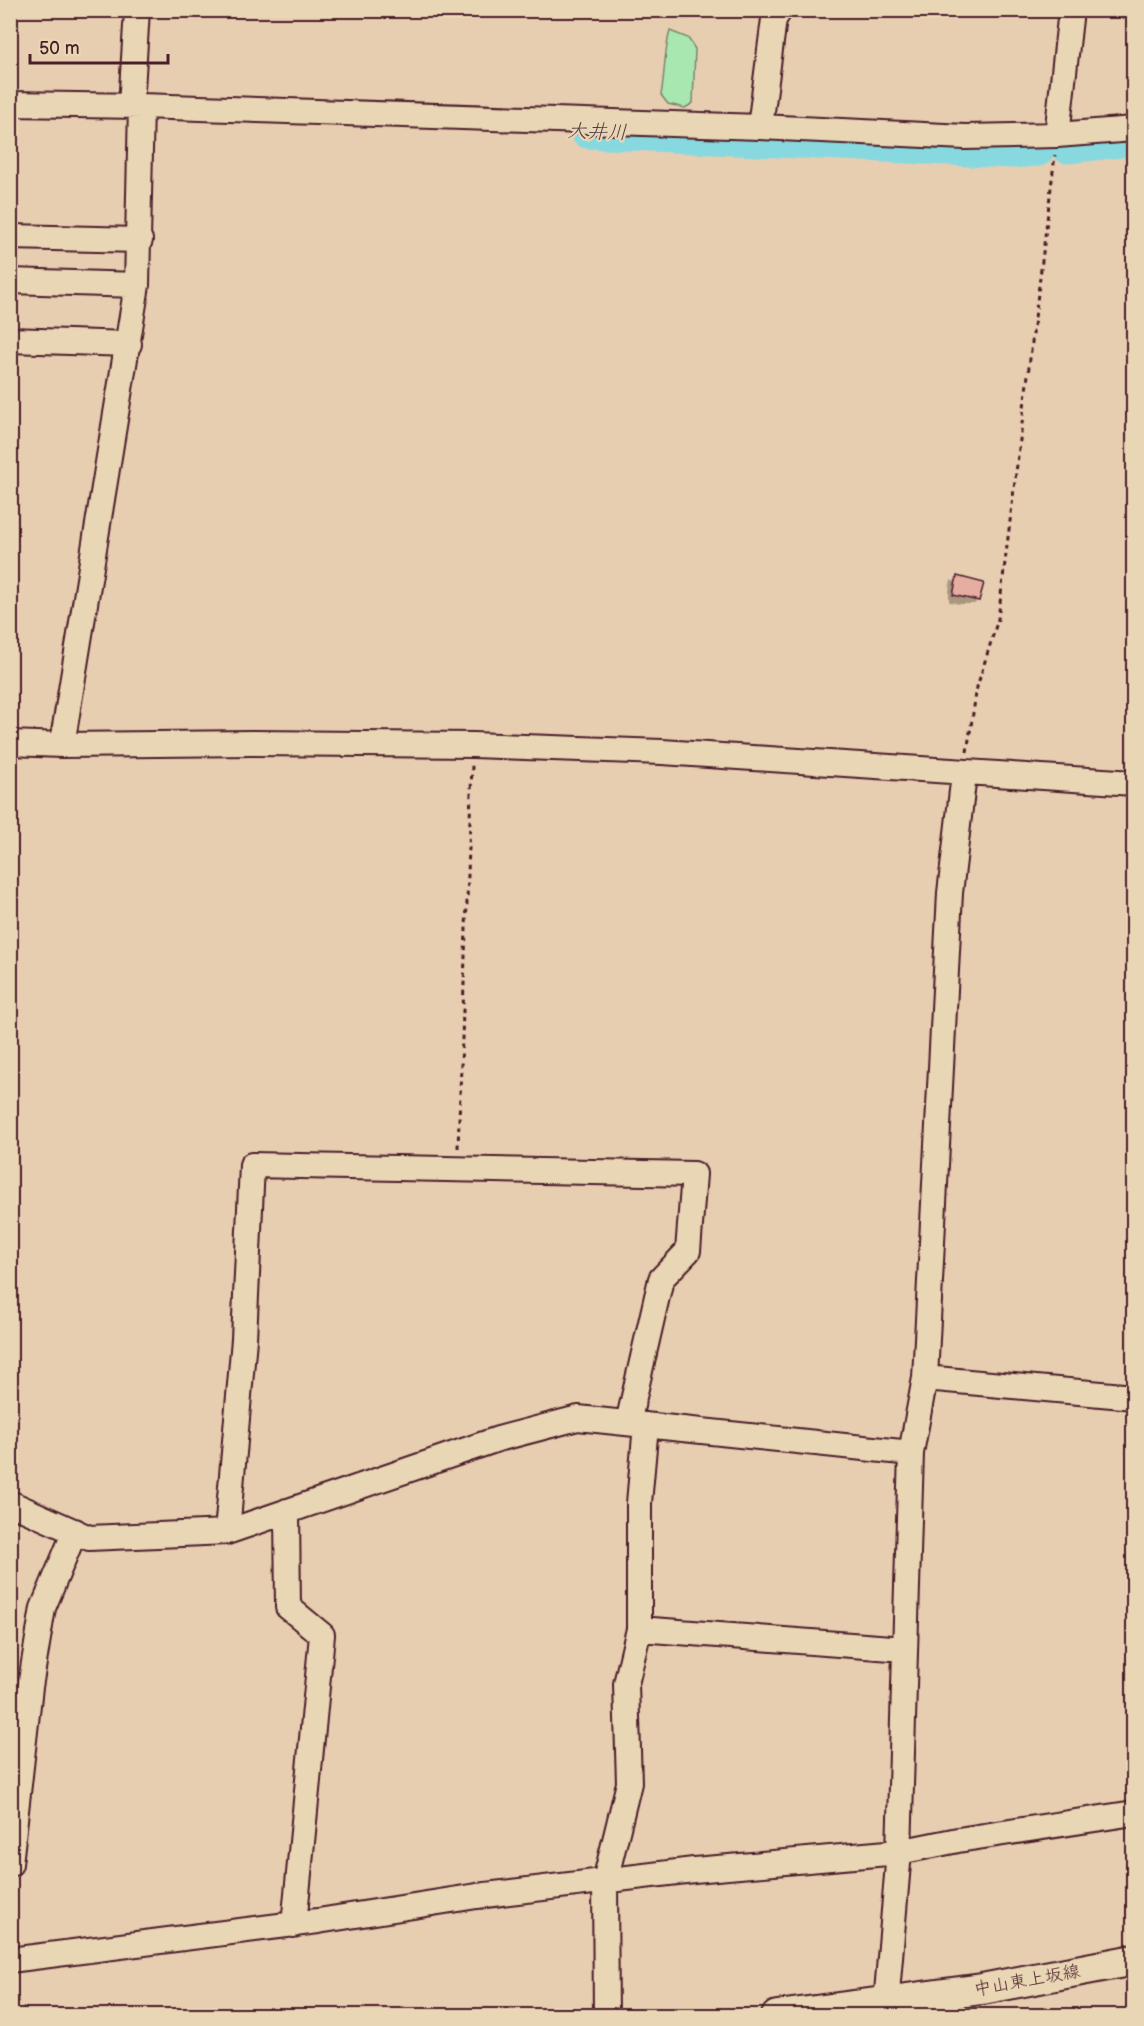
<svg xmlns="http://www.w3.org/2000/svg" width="1144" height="2026" font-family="'Balsamiq Sans','Klee One',sans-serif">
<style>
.green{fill:#a8e8b0;stroke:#79846e;stroke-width:1.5}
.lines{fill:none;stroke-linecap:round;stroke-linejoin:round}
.river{stroke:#88d9df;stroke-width:33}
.building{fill:#e6ada1;stroke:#4a1f2b;stroke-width:1.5;filter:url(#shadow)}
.minor-casing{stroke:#4a1f2b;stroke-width:28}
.major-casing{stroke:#4a1f2b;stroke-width:34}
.path{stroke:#4a1f2b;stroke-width:3;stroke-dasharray:4.5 4.5;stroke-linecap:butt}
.minor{stroke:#e9d6b4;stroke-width:24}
.major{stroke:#e9d6b4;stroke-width:30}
.labels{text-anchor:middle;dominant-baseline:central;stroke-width:4.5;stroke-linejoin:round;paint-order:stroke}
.street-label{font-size:18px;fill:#4a1f2b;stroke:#e9d6b4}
.water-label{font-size:20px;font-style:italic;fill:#533b46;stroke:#e9d6b4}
</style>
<defs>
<filter id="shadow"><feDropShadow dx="-5.5" dy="5.5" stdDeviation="0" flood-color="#0004"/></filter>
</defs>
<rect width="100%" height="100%" fill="#e8ceb0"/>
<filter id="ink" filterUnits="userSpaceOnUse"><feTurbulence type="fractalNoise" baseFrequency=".0167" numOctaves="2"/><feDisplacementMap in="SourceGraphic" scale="12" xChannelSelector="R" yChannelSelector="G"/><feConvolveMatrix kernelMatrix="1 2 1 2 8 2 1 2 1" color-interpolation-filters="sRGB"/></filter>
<g filter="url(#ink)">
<path class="green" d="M662,11H760L753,14L716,12L687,19Z
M670,31L688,38L695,49L693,103L685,108L668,104L661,95C665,73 664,52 670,31Z"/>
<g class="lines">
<path class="river" d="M587,132L1011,152L1038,150
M1067,147L1129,140"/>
</g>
<path class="building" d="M957,576L984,583L979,601L953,595Z"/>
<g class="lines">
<g class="minor-casing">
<path id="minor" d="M10,104L141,106
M131,106L137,10
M760,127L965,137L1057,135L1134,129
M1057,135L1071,10
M10,237L140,240
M10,281L137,285
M10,340L129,344
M10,743L62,745L254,743L473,745L662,752L1134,783
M62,745L137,285L141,106L760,127L774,19L780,10
M925,1378L1134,1397
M646,1425L639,1503V1629L905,1649
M10,1503L89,1538L227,1532L498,1439L578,1418L911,1453
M287,1511L288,1607L322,1635L294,1925
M227,1532L244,1339L252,1165L694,1174L688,1251L661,1279L628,1423
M10,1864L30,1687L43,1608L75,1531
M10,1960L318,1921L477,1896L694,1870L899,1852L958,1840L1134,1813
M606,2016L605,1881L629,1783L626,1684L639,1629
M885,2016L899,1852L911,1453L925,1378L950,893L964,774"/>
</g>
<g class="major-casing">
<path id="major" d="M777,2016L982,1989L1134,1960"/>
</g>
<path class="path" d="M967,752L977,687L998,619L1055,155
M458,1148L472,765"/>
<use href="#minor" class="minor"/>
<use href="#major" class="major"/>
</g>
</g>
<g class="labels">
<g class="street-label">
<text transform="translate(1027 1980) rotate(-10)">中山東上坂線</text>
</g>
<g class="water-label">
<text transform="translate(597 132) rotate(2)">大井川</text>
</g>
</g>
<rect width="1144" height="2026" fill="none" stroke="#e9d6b4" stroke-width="36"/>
<rect x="18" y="18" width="1108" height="1990" fill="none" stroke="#4a1f2b" stroke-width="2" filter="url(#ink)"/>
<path d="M30 54v9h138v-9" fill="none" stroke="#4a1f2b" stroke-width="3"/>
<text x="39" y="54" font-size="18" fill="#4a1f2b" stroke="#e9d6b4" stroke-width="4.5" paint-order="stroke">50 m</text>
</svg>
